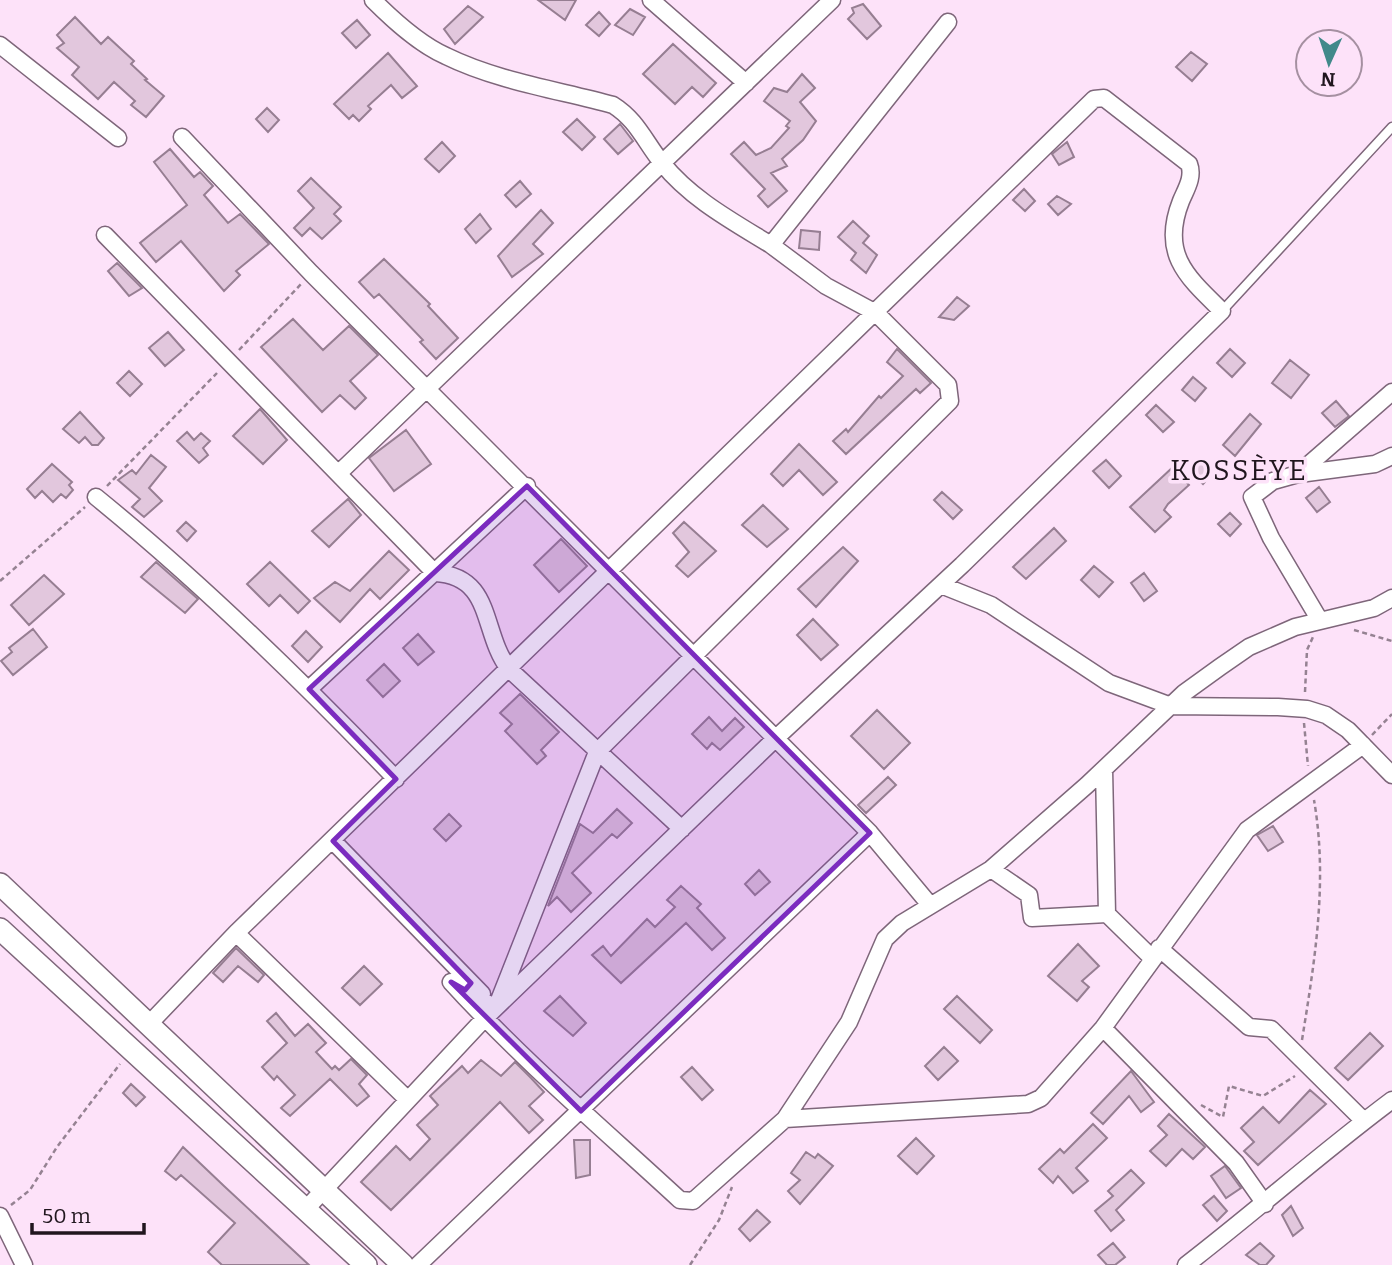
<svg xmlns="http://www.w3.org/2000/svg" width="1392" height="1265" font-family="Bitter,serif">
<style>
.building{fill:#e2c7dd;stroke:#967e92;stroke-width:2}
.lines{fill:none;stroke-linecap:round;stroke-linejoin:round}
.service-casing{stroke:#7e667a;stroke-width:11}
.minor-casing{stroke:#7e667a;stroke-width:19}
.secondary-casing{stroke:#7e667a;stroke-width:24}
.path{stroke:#958292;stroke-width:2.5;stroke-dasharray:5 3.5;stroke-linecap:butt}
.service{stroke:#fff;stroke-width:8}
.minor{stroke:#fff;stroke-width:16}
.secondary{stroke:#fff;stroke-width:21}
.marked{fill:#7b2cbf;fill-opacity:0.2;stroke:#7b2cbf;stroke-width:5;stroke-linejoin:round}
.labels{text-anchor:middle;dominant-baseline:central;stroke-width:7;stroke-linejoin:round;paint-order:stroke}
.quarter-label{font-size:28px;letter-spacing:2px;fill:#20161e;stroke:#fde2f9}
</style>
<rect width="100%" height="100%" fill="#fde2f9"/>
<path class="building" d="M538,0H576L565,20Z
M863,4L881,26L867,39L848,19L854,13L852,8Z
M468,6L483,17L455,44L444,29Z
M630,9L645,17L633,35L615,25Z
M599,12L610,24L599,36L586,25Z
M75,17L101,44L108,37L134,61L131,64L147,79L145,80L164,96L146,117L131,105L135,101L114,82L98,99L72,75L79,67L57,48L64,43L57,35Z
M357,20L370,35L356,48L342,33Z
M673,44L716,83L703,97L692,87L675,104L643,74Z
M1191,52L1207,64L1192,81L1176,67Z
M388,53L417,86L402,98L391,85L368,106L371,109L359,121L353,115L349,119L334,104Z
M802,74L815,88L800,102L816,121L803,140L782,159L787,166L771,173L787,191L768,207L758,196L765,189L731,154L744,142L756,155L771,148L789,128L786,126L790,121L764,101L774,88L787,92Z
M267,108L279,120L268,132L256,119Z
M577,119L595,137L582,150L563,132Z
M620,124L633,141L618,154L604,139Z
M442,142L455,156L439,172L425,159Z
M1067,142L1074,157L1059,165L1052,154Z
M170,149L194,177L200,172L213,186L204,195L228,223L240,214L269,244L236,271L240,275L224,291L181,241L156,262L140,243L187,205L154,162Z
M311,178L341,207L334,214L341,221L322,239L310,228L302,236L294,228L314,208L298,191Z
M520,181L531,194L516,207L505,195Z
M1024,189L1035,201L1025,211L1013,200Z
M1057,196L1071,204L1058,215L1048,204Z
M541,210L553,223L533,244L543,254L512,277L498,256Z
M480,214L491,229L476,243L465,229Z
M853,221L869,236L863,243L877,255L866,273L851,260L856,253L838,237Z
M801,230L820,232L819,250L799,248Z
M384,259L430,304L428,306L458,338L436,359L420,342L423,340L379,294L374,298L359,282Z
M117,263L142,288L129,296L108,271Z
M957,297L969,306L954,320L939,317Z
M293,319L323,350L349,326L378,355L350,381L366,398L355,409L340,395L322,412L261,347Z
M168,332L184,350L165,366L149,348Z
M897,349L931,383L920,393L916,389L846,454L833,441L846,429L848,432L879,396L881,398L903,376L887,362Z
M1230,349L1245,363L1232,377L1217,363Z
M1290,360L1309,375L1291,398L1272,383Z
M129,371L142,384L130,396L117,383Z
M1193,377L1206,388L1195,401L1182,390Z
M1336,401L1349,416L1335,427L1322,413Z
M1156,405L1174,422L1163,432L1146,415Z
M260,409L287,440L263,464L233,436Z
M80,412L104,438L98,445H92L85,437L79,443L63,429Z
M1250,414L1261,424L1235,456L1223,445Z
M406,430L431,464L394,491L369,458Z
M187,432L194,440L201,433L210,441L203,448L208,455L199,463L177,441Z
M799,444L837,482L823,495L799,470L783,486L771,474Z
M151,455L166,467L149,488L162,501L144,517L132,507L140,499L118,480L132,470L136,474Z
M1106,460L1121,476L1109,488L1093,471Z
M1201,462L1213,473L1203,484L1191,473Z
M52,464L72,482L69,485L73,490L66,498L61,494L53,502L42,491L35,498L27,489Z
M1173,467L1189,485L1168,504L1164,510L1171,517L1155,532L1130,507Z
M1319,487L1330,502L1317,512L1306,498Z
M942,492L962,510L953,519L934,500Z
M348,499L361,515L329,547L312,531Z
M763,505L788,529L767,547L742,525Z
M1230,513L1241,524L1230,536L1218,524Z
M186,522L196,531L187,541L177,531Z
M684,522L716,551L688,577L676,566L689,552L673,533Z
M1054,528L1066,541L1026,579L1013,567Z
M561,539L587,566L559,592L534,565Z
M843,547L858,561L816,607L798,589Z
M389,551L409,570L380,599L370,589L340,622L314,598L335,582L350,591Z
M156,562L198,599L185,613L141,577Z
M270,562L310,601L298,613L280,595L269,606L247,584Z
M1094,566L1113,582L1099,597L1081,580Z
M1144,573L1157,591L1144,601L1131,583Z
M44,575L64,594L29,625L11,605Z
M813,619L838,645L821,660L797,635Z
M33,629L47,647L13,675L1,661L12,652L9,648Z
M306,631L322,647L308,662L292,646Z
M418,634L434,652L418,665L403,648Z
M384,664L400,681L383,697L367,680Z
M520,694L559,732L541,750L546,756L537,764L505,731L512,724L500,713Z
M877,710L910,743L884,769L851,736Z
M709,717L722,731L735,718L744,727L720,750L712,743L707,749L692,734Z
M888,777L896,785L866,813L858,805Z
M617,809L632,823L617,838L612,834L572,873L591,893L571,912L557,897L548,906L580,824L593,833Z
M449,814L461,826L446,841L434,829Z
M1273,826L1283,842L1268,851L1257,835Z
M759,870L770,882L755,895L745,884Z
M681,886L701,904L697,908L725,938L712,950L686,923L621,983L592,955L603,946L611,956L647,919L655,927L675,907L667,900Z
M1078,944L1099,966L1082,981L1089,987L1077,1001L1048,976Z
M236,948L264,975L258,982L238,966L223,982L213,973Z
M364,966L382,984L360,1005L342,988Z
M560,996L586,1023L573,1036L544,1011Z
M957,996L992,1030L980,1043L944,1009Z
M276,1013L295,1036L308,1024L326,1043L316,1052L332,1069L335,1066L339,1070L351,1059L367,1075L359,1084L369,1096L357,1106L330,1079L290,1116L281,1108L295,1095L277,1076L274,1080L262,1067L287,1043L267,1021Z
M1370,1033L1383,1046L1348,1080L1335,1068Z
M944,1047L958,1061L938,1080L925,1066Z
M481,1060L501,1076L515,1062L531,1078L544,1092L529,1106L543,1120L529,1133L500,1102L391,1210L361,1182L396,1146L410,1160L430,1139L417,1125L438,1105L430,1096L462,1066L468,1073Z
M692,1067L713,1090L702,1100L681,1077Z
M1131,1071L1154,1102L1141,1112L1129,1096L1103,1124L1091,1113Z
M131,1084L145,1097L136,1106L123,1093Z
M1310,1090L1326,1104L1258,1165L1244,1151L1254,1142L1241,1128L1263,1107L1279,1123Z
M1169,1114L1205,1147L1193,1159L1182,1149L1166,1166L1150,1151L1167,1135L1158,1126Z
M1093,1124L1107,1138L1076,1168L1088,1181L1073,1193L1058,1176L1053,1183L1039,1169L1060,1149L1064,1153Z
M916,1138L934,1156L917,1174L898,1156Z
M574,1140H590V1175L576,1178Z
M183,1147L224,1186L309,1265H222L208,1252L235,1223L181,1175L176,1180L165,1171Z
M806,1152L815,1158L818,1154L833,1166L800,1204L788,1191L800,1180L791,1173Z
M1225,1166L1241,1188L1226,1198L1211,1176Z
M1131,1170L1144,1183L1116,1210L1124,1220L1111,1231L1095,1211L1113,1196L1108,1191Z
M1214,1196L1227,1211L1217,1221L1203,1205Z
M1291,1206L1303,1228L1293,1236L1282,1215Z
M757,1210L770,1222L750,1241L739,1229Z
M1113,1243L1125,1257L1115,1265H1107L1098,1255Z
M1260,1243L1274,1256L1266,1265H1260L1246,1255Z"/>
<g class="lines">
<g class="service-casing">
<path id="service" d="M1222,311L1392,127"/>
</g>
<g class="minor-casing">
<path id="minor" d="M373,0C394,21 419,44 446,56C497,81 558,90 613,105C637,120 645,142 662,163C691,199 732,221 771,245
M651,0L746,83
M0,45L118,138
M182,137L311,273L870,833L930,905
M105,235L435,573C494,576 481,633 509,669L682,829
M340,472L832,0
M1299,474L1375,464L1392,456
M96,497C203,584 301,680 396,779
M941,585L991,605L1109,683L1171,706L1278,707L1307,709L1326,715L1348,730L1392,775
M1319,619L1271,538L1252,497L1273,481L1298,474L1392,392
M309,689L527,486
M1104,769L1107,914L1152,958
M333,841L482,994
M991,869L1029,895L1032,918L1107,914
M236,933L407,1099
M1159,948L1249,1027L1271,1029L1364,1121
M498,1003L597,752L950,401L948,385L876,313L826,286L771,245L948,22
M495,1008L451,982C522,1060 602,1128 680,1200L693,1201L785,1119L849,1022L885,939L902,923L991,869L1087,785L1184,693L1220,667L1249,647L1295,627L1374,608L1392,598
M150,1023L236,933L1094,99L1104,98L1189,164C1194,177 1186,189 1181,201C1160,254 1187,277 1222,311L962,565L776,738L484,1019L305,1210
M1103,1028L1236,1163L1265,1204
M785,1119L1028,1104L1041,1098L1103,1028L1247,830L1363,745
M0,1216L24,1265
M418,1265L870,833
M1186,1265C1256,1211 1321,1153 1392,1100"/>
</g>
<g class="secondary-casing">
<path id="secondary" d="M0,884L403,1265
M0,929L366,1265"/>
</g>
<path class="path" d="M239,350L302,283
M107,486L217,373
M0,581L85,507
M1354,630L1392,641
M1305,692L1307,650L1313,637
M1304,723L1308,766
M1372,735L1392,714
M1302,1040C1315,959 1328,881 1314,800
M1201,1105L1223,1117L1229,1086L1263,1096L1295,1076
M11,1205L30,1190L57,1147L120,1064
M690,1265L719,1220L732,1187"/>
<use href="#service" class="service"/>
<use href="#minor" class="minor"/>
<use href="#secondary" class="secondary"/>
</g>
<path class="marked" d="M527,486L870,833L581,1111L451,982L465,990L471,983L333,841L396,779L309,689Z"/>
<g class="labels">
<g class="quarter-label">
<text x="1239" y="470">KOSSÈYE</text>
</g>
</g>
<g transform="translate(1329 63) rotate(183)"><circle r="33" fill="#fde2f9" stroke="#a590a1" stroke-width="2"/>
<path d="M0-5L12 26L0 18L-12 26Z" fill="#41898a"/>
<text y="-10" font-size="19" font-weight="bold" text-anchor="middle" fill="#20161e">N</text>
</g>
<path d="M32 1223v10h112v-10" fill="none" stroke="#20161e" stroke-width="3.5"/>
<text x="42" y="1223" font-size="21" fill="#20161e" stroke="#fde2f9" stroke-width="5" paint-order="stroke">50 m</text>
</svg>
